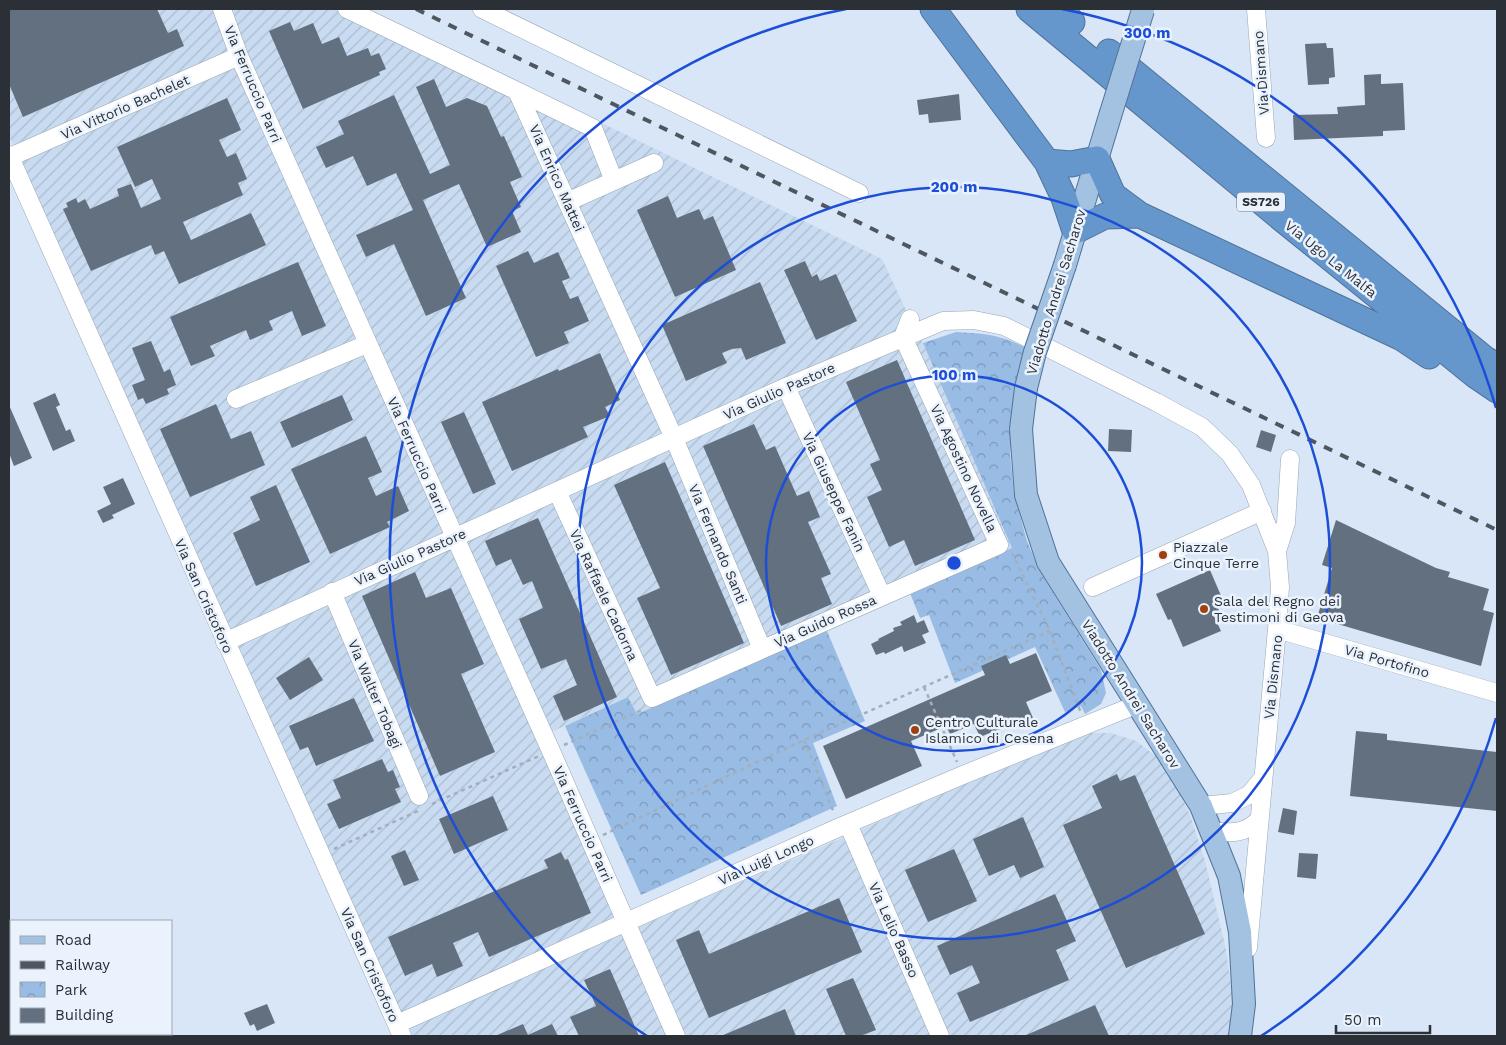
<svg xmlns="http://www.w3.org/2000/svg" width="1506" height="1045" font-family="'Work Sans',sans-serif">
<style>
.industrial{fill:url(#industrial-furrows)}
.park{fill:url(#park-crowns)}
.building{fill:#63707f}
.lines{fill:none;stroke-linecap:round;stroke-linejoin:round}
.minor-casing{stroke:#98a6b5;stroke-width:19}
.major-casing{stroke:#517398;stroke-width:24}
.highway-casing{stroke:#517398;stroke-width:27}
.path{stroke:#a3afbc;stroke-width:2.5;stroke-dasharray:4 4;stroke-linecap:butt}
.minor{stroke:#fff;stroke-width:18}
.major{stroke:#a3c1e1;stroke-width:22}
.highway{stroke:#6597cd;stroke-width:25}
.rail{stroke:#4f565f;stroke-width:4;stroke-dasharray:9 9;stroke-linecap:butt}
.major-bridge-casing{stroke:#517398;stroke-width:24;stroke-linecap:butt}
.major-bridge{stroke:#a3c1e1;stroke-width:22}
.ring{fill:none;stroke:#1d4ed8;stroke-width:2.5}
.poi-dot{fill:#a33e0d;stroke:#eaf3fd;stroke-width:2}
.labels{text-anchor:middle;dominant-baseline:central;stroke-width:5;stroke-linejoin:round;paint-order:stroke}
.shield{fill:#eaf3fd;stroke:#646a72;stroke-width:1}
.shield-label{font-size:12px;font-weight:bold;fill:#2b3037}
.street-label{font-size:14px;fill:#2b3037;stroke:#eaf3fd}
.poi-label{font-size:14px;fill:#2b3037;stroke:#eaf3fd;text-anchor:start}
.centre{fill:#1d4ed8;stroke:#eaf3fd;stroke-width:2.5}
.ring-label{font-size:15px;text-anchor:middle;font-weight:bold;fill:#1d4ed8;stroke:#eaf3fd;stroke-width:5;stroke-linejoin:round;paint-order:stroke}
</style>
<defs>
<pattern id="industrial-furrows" width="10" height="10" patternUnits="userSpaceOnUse" patternTransform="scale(1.25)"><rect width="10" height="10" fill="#c8dbf1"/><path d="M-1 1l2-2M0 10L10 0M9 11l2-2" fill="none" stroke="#acbccf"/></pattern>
<pattern id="park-crowns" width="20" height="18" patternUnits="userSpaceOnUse" patternTransform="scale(1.25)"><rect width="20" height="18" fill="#98bce4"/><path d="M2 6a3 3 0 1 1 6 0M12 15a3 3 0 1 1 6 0" fill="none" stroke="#7c99ba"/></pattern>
</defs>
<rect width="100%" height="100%" fill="#d8e6f7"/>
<path class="industrial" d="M9,9H367L882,259L910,319L923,343L1012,548L637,714L628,697L538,738L624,933L1018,761L1090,733H1111L1136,741L1157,757L1177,787L1190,815L1205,861L1225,945L1235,1011L1233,1036H404L9,136Z"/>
<path class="park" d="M956,332C983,333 1002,335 1026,348L1013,410L1010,454L1014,494L1027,541L1039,570L1101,670L1106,693L1101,704L1085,714L1081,706L1065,712L1035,647L955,683L929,615L920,618L910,593L1012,548L923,343Z
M827,631L865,721L813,743L837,806L641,895L565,726L628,697L637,714Z"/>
<path class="building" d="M9,9H157L168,33L177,29L184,46L23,117L9,84Z
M290,22L294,31L313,23L322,44L339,37L347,56L368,48L371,56L379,53L386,69L379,72L380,75L303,109L269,31Z
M1326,43L1327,48H1333L1335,77L1329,78V84L1308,85L1305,44Z
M1381,74V84L1403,83L1405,130L1383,131V136L1294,140L1293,115L1338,114L1337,107L1365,105L1364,75Z
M434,79L446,107L467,98L487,106L501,137L504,136L522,177L510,182L521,207L512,211L521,232L487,247L459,184L423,200L466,298L426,316L394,244L366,257L356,235L413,210L396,173L367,186L353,156L326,168L316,147L344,134L338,121L394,95L430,174L450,165L416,87Z
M959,94L961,120L929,123L928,114L919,115L917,100Z
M227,98L241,130L219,140L227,157L236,153L247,179L238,183L243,195L183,222L191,240L251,213L266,245L179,284L164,251L155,255L151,245L91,271L63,209L68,207L66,203L76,198L78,203L85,199L90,209L119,196L117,189L131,184L141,208L161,199L152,179L135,187L117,147Z
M668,196L677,218L699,209L704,220L713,216L736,270L675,297L637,210Z
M528,251L534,263L558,252L570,278L562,281L570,299L578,296L589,321L564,332L569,343L536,357L496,266Z
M805,261L812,277L817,274L820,281L836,274L857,321L816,340L784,270Z
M298,262L326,326L302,336L292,311L269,321L273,330L250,340L246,330L210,346L215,356L191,366L170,317Z
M760,282L786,343L746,360L741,348L732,349L722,353L727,363L686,381L662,325Z
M151,341L164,372L170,369L176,385L167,389L169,394L146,404L143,398L138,400L132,385L145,380L132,348Z
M600,353L620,400L605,407L610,416L583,427L588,437L512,471L482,402L558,369L559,371Z
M897,360L975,540L915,566L904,540L889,547L867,497L882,490L870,464L880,460L846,382Z
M55,393L60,405L56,407L66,431L70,429L75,441L53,451L33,403Z
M342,395L353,420L292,448L280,422Z
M216,404L231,439L251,431L265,465L190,497L160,429Z
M9,405L32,458L14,466L9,453Z
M464,412L496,484L473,494L441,422Z
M754,424L766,450L775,446L797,496L809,491L820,517L808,522L831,574L821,578L832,604L781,626L703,446Z
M1109,429L1132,430L1131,452L1108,451Z
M1261,430L1276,435L1271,452L1256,447Z
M366,436L382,472L368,478L376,496L398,486L409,511L387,522L390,527L330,554L291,469Z
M665,462L744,643L671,675L637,598L660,588L614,485Z
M123,478L135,504L112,515L114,518L103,523L97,511L111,504L103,487Z
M276,485L310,562L256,586L233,533L260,520L250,497Z
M538,518L617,697L564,721L553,696L577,685L566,659L541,669L519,619L543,608L532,581L523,585L511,559L496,566L485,541Z
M1336,520L1436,568L1450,572L1448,577L1489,589L1483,610L1494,613L1481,666L1317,618L1332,568L1322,565Z
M1210,570L1225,605L1218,608L1219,611L1213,614L1221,631L1183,647L1171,619L1168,620L1156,594Z
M415,572L426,598L451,588L484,664L461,674L495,752L440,776L362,596Z
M914,615L917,623L924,620L929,632L922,635L926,643L904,652L902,646L885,654L884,652L876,655L871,644L879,640L878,639L894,631L893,628L902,625L900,622Z
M1036,653L1052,691L1026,702L1033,718L1008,729L1007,726L980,737L974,724L950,734L946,726L911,741L922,766L846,799L823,746L985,675L981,666L1006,655L1010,664Z
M309,657L323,680L290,700L276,678Z
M354,698L374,741L316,766L308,747L300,750L289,726Z
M1356,731L1387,734V740L1497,752V811L1350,796Z
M382,759L388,772L393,770L400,787L395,789L401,802L339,829L327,804L341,798L333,780Z
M1117,774L1120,781L1135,775L1205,934L1126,968L1063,825L1102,808L1092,786Z
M493,796L508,830L454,854L439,819Z
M1283,808L1297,811L1294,835L1278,832Z
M1023,817L1044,867L1020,878L1014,865L989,876L973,839Z
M954,849L977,901L928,922L905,870Z
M405,850L419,880L404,886L391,856Z
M561,852L565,860L568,859L591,913L489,957L478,932L453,943L463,966L437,977L432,964L405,976L388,937L548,868L544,860Z
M1299,853L1318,854L1316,879L1297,877Z
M1055,894L1076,941L1056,950L1069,980L970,1022L957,993L980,983L972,965L950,975L937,946Z
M839,898L862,952L709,1018L676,940L699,930L709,954Z
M610,969L639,1036H579L570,1017L596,1006L584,980Z
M853,978L876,1030L860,1036H846L826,989Z
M267,1004L275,1023L257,1031L254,1024L250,1026L244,1013Z
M1095,1005L1109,1036H1024Z
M785,1009L796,1036H721Z
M523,1024L528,1035L552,1024L558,1036H495Z"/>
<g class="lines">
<g class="minor-casing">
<path id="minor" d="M222,9L239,56L551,751L676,1036
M347,9L517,91L674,438L762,649
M482,9L859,193
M1256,9L1266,138
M517,91L593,128L614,181
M9,155L402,1036
M10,157L239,56
M567,202L654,163
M786,387L882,596
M236,399L367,344
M557,491L652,698L999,545L903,337L910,319
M1093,587L1262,511
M332,592L419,796
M1277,629L1497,693
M225,642L786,387L943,321L974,320L1004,326L1156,402L1202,427L1230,454L1251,485L1277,551
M1201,806L1232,803L1249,795L1263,778
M848,824L940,1036
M1211,831C1231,833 1243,835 1259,820
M1248,948L1277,629L1280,587L1277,551L1286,523L1290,459
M397,1024L840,827L963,775L1138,704"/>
</g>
<g class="major-casing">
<path id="major" d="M1065,265L1110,116
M1026,388L1021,429L1026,495L1048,562L1201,806L1229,876L1240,932L1244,1004L1240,1036"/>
</g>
<g class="highway-casing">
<path id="highway" d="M933,9L1047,162L1064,198L1075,231L1105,216L1140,215
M1029,9L1281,218L1475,375L1497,390
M1060,9L1072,22
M1109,52L1485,359L1497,366
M1047,162L1071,164L1097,159L1113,195L1140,215L1402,338L1429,356"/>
</g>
<path class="path" d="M1012,553L1050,631L1081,713
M924,687L957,762
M804,740L834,813
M564,745L644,709
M432,804L539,756
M603,835L804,740L1050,631
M334,849L418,811"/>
<use href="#minor" class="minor"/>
<use href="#major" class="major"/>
<use href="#highway" class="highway"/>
<path class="rail" d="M416,9L1497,530"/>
<g class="major-bridge-casing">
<path id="major-bridge" d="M1110,116L1143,10
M1026,388L1035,352L1065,265"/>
</g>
<use href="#major-bridge" class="major-bridge"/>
</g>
<g class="ring">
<circle cx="954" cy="563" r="188"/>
<circle cx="954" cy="563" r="376"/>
<path d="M1496 718A564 564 0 0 1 1261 1036M647 1036A564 564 0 0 1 846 9M1062 9A564 564 0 0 1 1496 408"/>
</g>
<g class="poi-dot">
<circle cx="1163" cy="555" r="5"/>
<circle cx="1204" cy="609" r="5"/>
<circle cx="915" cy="730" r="5"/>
</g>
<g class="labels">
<rect class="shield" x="1237" y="192.5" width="48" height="19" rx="4"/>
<g class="shield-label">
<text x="1261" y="202">SS726</text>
</g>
<g class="street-label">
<text transform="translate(1261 73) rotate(-94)">Via Dismano</text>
<text transform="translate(253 84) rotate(67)">Via Ferruccio Parri</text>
<text transform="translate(125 107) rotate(-24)">Via Vittorio Bachelet</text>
<text transform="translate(557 178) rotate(66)">Via Enrico Mattei</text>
<text transform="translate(1331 259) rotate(39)">Via Ugo La Malfa</text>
<text transform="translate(1056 292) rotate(-73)">Viadotto Andrei Sacharov</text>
<text transform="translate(779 391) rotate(-24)">Via Giulio Pastore</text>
<text transform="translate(417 455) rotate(66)">Via Ferruccio Parri</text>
<text transform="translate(964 468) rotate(65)">Via Agostino Novella</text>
<text transform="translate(834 492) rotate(65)">Via Giuseppe Fanin</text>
<text transform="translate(718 544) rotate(67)">Via Fernando Santi</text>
<text transform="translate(410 557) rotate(-24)">Via Giulio Pastore</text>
<text transform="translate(604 595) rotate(65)">Via Raffaele Cadorna</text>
<text transform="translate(204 596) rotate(66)">Via San Cristoforo</text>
<text transform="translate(825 621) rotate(-24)">Via Guido Rossa</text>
<text transform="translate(1387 661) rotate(16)">Via Portofino</text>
<text transform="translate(1273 677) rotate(-84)">Via Dismano</text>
<text transform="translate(375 694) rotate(67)">Via Walter Tobagi</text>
<text transform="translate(1131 694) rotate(58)">Viadotto Andrei Sacharov</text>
<text transform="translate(583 824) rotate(66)">Via Ferruccio Parri</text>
<text transform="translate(766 860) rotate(-24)">Via Luigi Longo</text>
<text transform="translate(894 930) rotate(66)">Via Lelio Basso</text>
<text transform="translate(370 965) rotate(66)">Via San Cristoforo</text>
</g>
<g class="poi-label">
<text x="1173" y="547">Piazzale<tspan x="1173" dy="16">Cinque Terre</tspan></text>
<text x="1214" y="601">Sala del Regno dei<tspan x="1214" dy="16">Testimoni di Geova</tspan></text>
<text x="925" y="722">Centro Culturale<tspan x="925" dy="16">Islamico di Cesena</tspan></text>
</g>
</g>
<circle cx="954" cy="563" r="8" class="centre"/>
<g class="ring-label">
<text x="1147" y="38">300 m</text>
<text x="954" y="192">200 m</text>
<text x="954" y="380">100 m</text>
</g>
<rect width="1506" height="1045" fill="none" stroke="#2b3037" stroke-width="20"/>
<rect x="10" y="920" width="162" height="115" fill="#eaf3fd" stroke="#9ea5ae"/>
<rect x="20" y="936" width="25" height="8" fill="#a3c1e1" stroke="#9ea5ae"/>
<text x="55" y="945" font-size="15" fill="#2b3037">Road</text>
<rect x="20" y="961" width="25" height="8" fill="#4f565f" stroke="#9ea5ae"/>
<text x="55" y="970" font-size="15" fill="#2b3037">Railway</text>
<rect x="20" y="982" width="25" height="15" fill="url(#park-crowns)" stroke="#9ea5ae"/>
<text x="55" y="995" font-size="15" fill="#2b3037">Park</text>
<rect x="20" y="1008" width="25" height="15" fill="#63707f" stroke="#9ea5ae"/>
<text x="55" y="1020" font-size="15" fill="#2b3037">Building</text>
<path d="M1336 1025v8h94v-8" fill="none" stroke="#2b3037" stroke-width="2.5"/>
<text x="1344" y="1025" font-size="15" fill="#2b3037" stroke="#eaf3fd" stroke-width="4" paint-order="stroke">50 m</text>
</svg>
